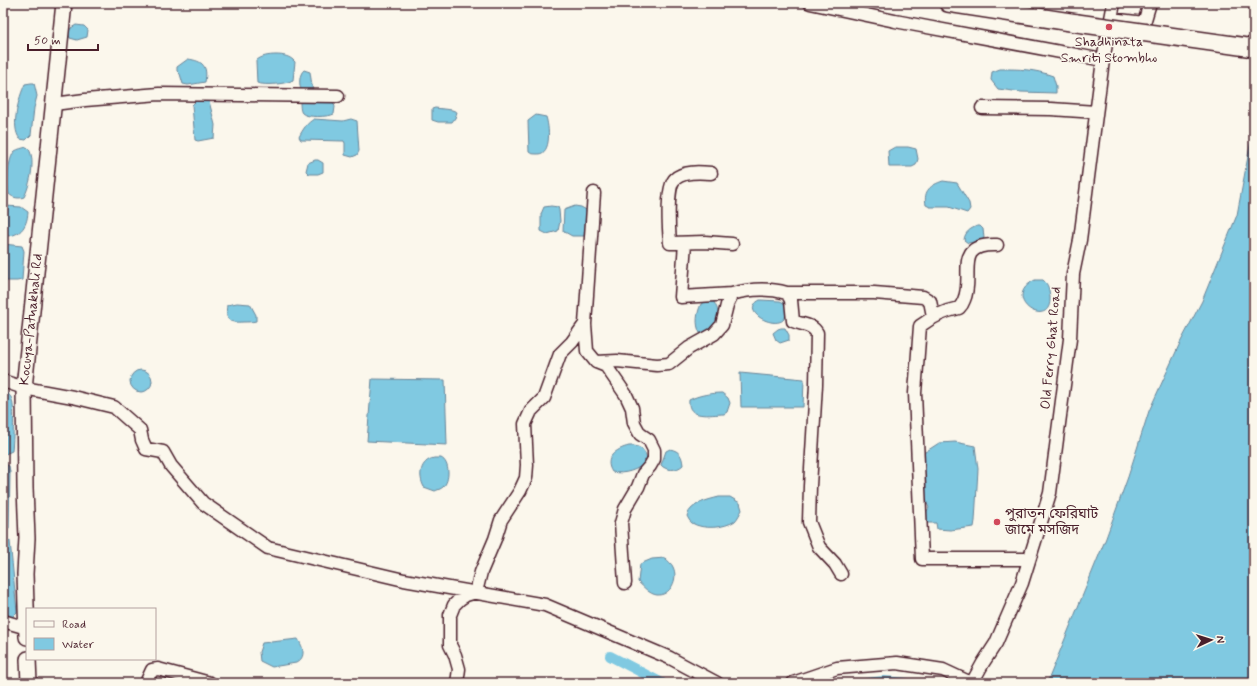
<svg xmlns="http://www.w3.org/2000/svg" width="1257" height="686" font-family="Mynerve,'Noto Sans Bengali',sans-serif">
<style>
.water{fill:#80c9e1;stroke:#6a8598}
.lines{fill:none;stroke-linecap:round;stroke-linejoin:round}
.canal{stroke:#80c9e1;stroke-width:10}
.minor-casing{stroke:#4a1f2b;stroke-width:15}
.major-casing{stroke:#4a1f2b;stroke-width:18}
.highway-casing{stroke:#4a1f2b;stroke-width:20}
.minor{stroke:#fbf7ec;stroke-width:12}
.major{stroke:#fbf7ec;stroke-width:15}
.highway{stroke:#fbf7ec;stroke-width:17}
.highway-bridge-casing{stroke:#4a1f2b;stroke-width:20;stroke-linecap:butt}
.highway-bridge{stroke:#fbf7ec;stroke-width:17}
.poi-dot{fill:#d1495b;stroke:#fbf7ec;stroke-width:1.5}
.labels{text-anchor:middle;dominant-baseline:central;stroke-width:3;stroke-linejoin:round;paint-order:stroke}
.poi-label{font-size:14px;fill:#4a1f2b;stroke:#fbf7ec}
.street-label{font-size:14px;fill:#4a1f2b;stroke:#fbf7ec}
</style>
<rect width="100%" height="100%" fill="#fbf7ec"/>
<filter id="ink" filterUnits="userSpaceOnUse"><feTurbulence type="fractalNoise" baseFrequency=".025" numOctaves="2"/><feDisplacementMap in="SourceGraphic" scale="8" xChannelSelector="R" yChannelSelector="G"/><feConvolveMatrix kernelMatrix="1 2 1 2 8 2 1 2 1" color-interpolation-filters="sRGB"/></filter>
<g filter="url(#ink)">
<path class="water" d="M76,25L84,26L88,30L87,37L77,40L70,38L68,33L71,28Z
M276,55C283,55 290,56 295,62L293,80C287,84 265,86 257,83L256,61C261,56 269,55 276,55Z
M188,59C203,61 208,66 205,82L188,85L183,84L180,74L177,71V67Z
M1000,69C1020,69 1034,69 1053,76L1056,86V93L1021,92L998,89L991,80L992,72Z
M304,70L310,72L313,93L301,90C299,84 299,74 304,70Z
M31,83H34L37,96L34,108L31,135L26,140L20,139C10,127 19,97 25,84Z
M205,98L209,101L215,125L214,138L198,141L195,140L192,105L198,99Z
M300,101H333L335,107L334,114C329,117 306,118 302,113C300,111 300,104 300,101Z
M435,108L452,110L457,112L455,118L452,122H438L432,120V109Z
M536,115L546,117C549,126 552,154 538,154C534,154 531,154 529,152L528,121Z
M314,119L343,121L351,119L357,121L359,151L357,155L352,157L345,155V143L344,141L301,140L299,137C303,129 307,123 314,119Z
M1254,124V683H1047L1106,538L1128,477L1149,411L1180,343L1202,301L1237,215Z
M27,147C37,156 30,186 24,197C19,199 13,198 9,194C6,186 8,157 15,151C18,149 23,148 27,147Z
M895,147H908L916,149L918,159L916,165L912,167H889L888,151Z
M315,160H318L323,163V172L318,174H309L306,171L308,163Z
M943,181L957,183L969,203L970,209L967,213L949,207H930L926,205C923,190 931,185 943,181Z
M6,206L21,207L28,212C27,228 19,237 3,236V209Z
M551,206L558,207L559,210L560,221L558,231L547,234L541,231V214L544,207Z
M575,206L581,207L590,212L586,236H572L563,231L564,210Z
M977,226H980L983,229L984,238L981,241L968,243L964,240C965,232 970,229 977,226Z
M3,244L22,246L24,251L22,280L17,281H3Z
M1035,280H1043C1049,285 1049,290 1050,297C1052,332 998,299 1035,280Z
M760,300L780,301L784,303C798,341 733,314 760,300Z
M708,301L714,302C722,317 719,323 706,333H700C695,324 697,313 701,304Z
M237,303L250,304L256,315V321C252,322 247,322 243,322C229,323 225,320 227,305Z
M781,328H785L789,335V340L780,343L776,340L773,333L778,329Z
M130 381a11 11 0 1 1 22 0a11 11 0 1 1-22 0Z
M740,373L804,379L803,407H741Z
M372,379L445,380L447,445L367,441Z
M3,392C7,393 11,395 12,400C15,409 13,440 12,451L3,455Z
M722,393L728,398L730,403L727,412L724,414C711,414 687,420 689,400C699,395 711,393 722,393Z
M955,442L975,446L978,469L975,521L974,527L950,530L937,529L936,523H925L924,515L929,508L923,494L926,484L922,473V454L939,443Z
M629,446C640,445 647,451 647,462C637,470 625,475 612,472C603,458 616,449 629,446Z
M670,449C680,451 682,456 683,465C677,471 666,471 661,465L666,451Z
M434,458C436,458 439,458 441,458C450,462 450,481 443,487C441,489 437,490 435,491L424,487C418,476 420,461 434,458Z
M3,463L9,466L10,472L9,528L3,531Z
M719,497H730L740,503L742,510C740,513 738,518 735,521C725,528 703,530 692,523C690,522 688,518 687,516C691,503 708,500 719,497Z
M3,540L10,541L17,612L12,617H3Z
M665,558C668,561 672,564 673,567C679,579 670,596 657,595C649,594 644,587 638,582L640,564L652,559Z
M298,639C303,647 307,657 296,663L272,667L260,661L259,652L262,643Z"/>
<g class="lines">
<path class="canal" d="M610,656L662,683
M867,683L884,681L906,683"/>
<g class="minor-casing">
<path id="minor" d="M810,3L895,21L1103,60
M1111,19L1144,23L1150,3
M54,104L85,100L159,94L338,96
M982,108L1051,109L1096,112
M711,173C699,172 683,171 675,179C666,186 669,231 670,243L705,242L732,244
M685,243L681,297L732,294
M997,245C952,243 975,276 964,300C963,303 961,306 959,308C944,311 932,317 920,326L915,393L922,559H1029
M787,293H874L923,297L930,301L933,316
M585,324L587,351L596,362L606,366L626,395L632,408L634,423L640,434L649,440L654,450V459L650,466L643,474L638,487L625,509L621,523L625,583
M596,362L617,361L657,365L669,364L689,348L714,334L722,325L727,305L732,294C749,289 769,288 787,293L791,300L793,321C802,325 812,324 817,333L816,385L810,486L809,522L819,547L835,564L841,574
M3,381L24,388L73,397L114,407L140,430L142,440L146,449L163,452L171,466L203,503L268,548L404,580L545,605L670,658L717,683
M3,621L27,628
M146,683L152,670L158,669L210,683
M457,683L459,669L455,655L450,645V615L454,605L460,599L466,595L476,592L481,572L495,539L501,520L520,491L526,478L527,465L525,424L531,411L544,398L560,354L572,342L585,324L594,193
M793,683L837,668L897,663L943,670L971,683
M972,683L983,663L996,643L1022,583L1050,493L1070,339L1073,274L1080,240L1103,60L1114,3"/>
</g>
<g class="major-casing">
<g id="major">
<path id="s1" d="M27,637L25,574L27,538L25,488L24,388L64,3"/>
<path d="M28,659L29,683"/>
</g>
</g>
<g class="highway-casing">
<path id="highway" d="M948,3L1077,23"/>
</g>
<use href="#minor" class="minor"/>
<use href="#major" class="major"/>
<use href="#highway" class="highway"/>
<g class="highway-bridge-casing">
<path id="highway-bridge" d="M1077,23L1254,48"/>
</g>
<use href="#highway-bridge" class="highway-bridge"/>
</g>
</g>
<g class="poi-dot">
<circle cx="1109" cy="27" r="4"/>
<circle cx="997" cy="522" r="4"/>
</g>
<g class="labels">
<g class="poi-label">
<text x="1109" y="42">Shadhinata<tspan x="1109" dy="16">Smriti Stombho</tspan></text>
<text x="1005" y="514" text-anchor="start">পুরাতন ফেরিঘাট<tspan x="1005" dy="16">জামে মসজিদ</tspan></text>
</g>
<g class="street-label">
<text stroke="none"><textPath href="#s1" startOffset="318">Kocuya-Patuakhali Rd</textPath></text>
<text transform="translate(1051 348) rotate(-85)">Old Ferry Ghat Road</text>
</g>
</g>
<rect width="1257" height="686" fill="none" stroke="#fbf7ec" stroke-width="16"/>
<rect x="8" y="8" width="1241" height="670" fill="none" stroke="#4a1f2b" stroke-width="1.5" filter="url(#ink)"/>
<rect x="26" y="608" width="130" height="52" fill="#fbf7ec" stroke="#b4a19f"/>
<rect x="34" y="621" width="20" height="6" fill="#fbf7ec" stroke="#b4a19f"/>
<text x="62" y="628" font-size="12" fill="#4a1f2b">Road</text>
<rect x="34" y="638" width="20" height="12" fill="#80c9e1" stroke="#b4a19f"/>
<text x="62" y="648" font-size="12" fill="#4a1f2b">Water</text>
<g transform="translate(1211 640) rotate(86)" stroke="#fbf7ec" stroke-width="3" paint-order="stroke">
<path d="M0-3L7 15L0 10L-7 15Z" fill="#4a1f2b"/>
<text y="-6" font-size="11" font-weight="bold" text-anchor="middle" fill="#4a1f2b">N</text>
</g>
<path d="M28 44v6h70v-6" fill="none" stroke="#4a1f2b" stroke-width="2"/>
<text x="34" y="44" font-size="12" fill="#4a1f2b" stroke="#fbf7ec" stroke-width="3" paint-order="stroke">50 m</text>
</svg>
